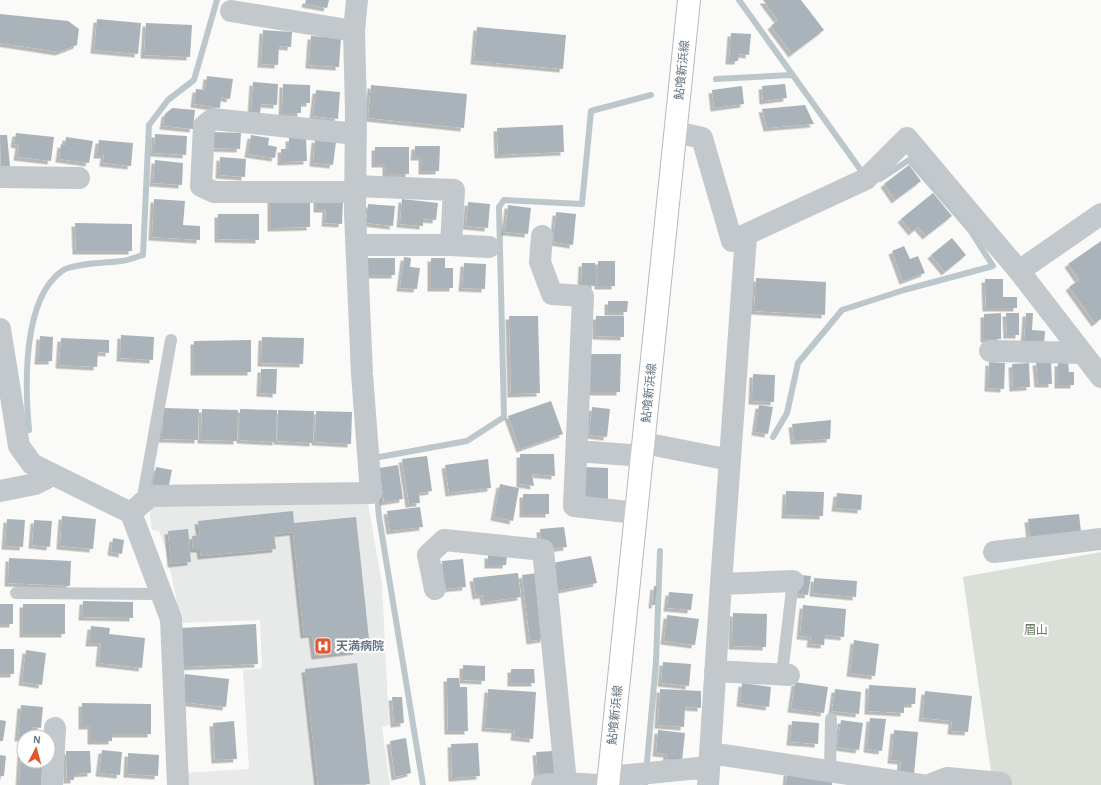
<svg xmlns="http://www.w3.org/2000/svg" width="1101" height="785" font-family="'Alegreya Sans','Noto Sans JP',sans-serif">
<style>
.built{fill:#e8e9e9}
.green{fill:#dadfd7}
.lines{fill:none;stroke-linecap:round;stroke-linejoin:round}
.stream{stroke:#bbc7cb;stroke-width:6}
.building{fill:#aab3b9;filter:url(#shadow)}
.secondary-casing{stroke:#b3babf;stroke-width:24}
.service{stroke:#c3c8cc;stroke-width:12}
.minor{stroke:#c3c8cc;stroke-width:22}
.secondary{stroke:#fff;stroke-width:22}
.labels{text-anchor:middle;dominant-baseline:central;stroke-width:4;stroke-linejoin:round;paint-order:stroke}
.street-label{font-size:12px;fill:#657683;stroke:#fff}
.park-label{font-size:12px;fill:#687a64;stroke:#fff}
.poi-label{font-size:12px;font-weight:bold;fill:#657683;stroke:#fff;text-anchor:start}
</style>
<defs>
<filter id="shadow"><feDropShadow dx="-3.5" dy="3.5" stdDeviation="0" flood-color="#0004"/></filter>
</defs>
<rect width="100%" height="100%" fill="#fafaf8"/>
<path class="built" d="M368,503L382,584L389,725L382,727L390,785H185L184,773L249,769L243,670L262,668L260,620L177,623L176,597L166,550L159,531L152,530L149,508L155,504Z"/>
<path class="green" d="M1101,552V785H993L963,577Z"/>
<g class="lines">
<path class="stream" d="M739,0L865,176
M716,79L792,75
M29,430C25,387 22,299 62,271C73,263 108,263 122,261C129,260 136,257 143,255L149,125L168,100L194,80L217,0
M773,437L787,413L798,363L842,310L904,290L993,266L970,230L909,160L880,179
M374,459V458L467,441L504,417L499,207L504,200L582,204L591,111L651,95
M377,494L379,517L423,785
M645,785L656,662L660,551"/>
</g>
<path class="building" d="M306,0H329L327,8L305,4Z
M763,0H801L824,30L792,54L771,26L778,20Z
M0,14L68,21L79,29L77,45L59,52L0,43Z
M97,19L141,23L138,54L94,50Z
M146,23L192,25L190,57L144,55Z
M477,27L566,35L563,69L474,61Z
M263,30L292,32L291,47L279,46L278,65L261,64Z
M731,33L751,34L749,55L739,54L738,61H729Z
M311,36L341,38L339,67L309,65Z
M207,76L233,79L230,99L221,97L220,108L194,104L196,89L205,90Z
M253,82L278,84L277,105L261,104L260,113L251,112Z
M283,84L310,85V103H301V113H282Z
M785,84L787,98L763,101L762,86Z
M371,85L467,94L464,128L368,118Z
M742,86L744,104L714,108L712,90Z
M316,90L340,92L338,119L313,116Z
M805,105L814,124L767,128L762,109Z
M172,108L195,110L193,129L163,126L165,114Z
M563,125L564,152L498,155L497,128Z
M212,132L241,133L240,149L211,148Z
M16,133L54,137L51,161L17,157L19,145L14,144Z
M155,134L187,136L186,155L154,153Z
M0,135H7L10,166L1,167Z
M251,135L269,138L268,145L277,147L275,158L248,154Z
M66,137L93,141L89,163L59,159L61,144L65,145Z
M306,137L307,161L281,162V149H289V138Z
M315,139L336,142L333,165L313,163Z
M99,140L133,143L131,166L103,163L104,155H97Z
M415,146H440L439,171H422V157H414Z
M375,147H409V174H386V164H375Z
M220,157L246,159L245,177L219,175Z
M155,160L183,163L182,185L153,183Z
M909,165L921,181L895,200L884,184Z
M933,193L952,216L926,236L918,227L912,232L901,219Z
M154,199L185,201L183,225L200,226V240L152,237Z
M271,199H310V227L271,228Z
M317,199L343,200L342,224L325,223L326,209H317Z
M402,199L438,203L436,220L423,219V226L400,224Z
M468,202L490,204L488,228L466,226Z
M368,204L395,206L393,226L366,223Z
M508,205L531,208L528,234L505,232Z
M556,212L576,214L573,245L553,242Z
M218,214H259V240L218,239Z
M75,223L132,224V251H76Z
M952,238L966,255L945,272L931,255Z
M1101,241V319L1095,323L1069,287L1079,280L1068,264Z
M904,246L910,259L918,256L925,273L903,281L892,251Z
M404,257L411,258L410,267L420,268L417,289L400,288Z
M368,258H395V275H368Z
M431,258H445V268H453V288H431Z
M598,261H615V286H598Z
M464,263L486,264L485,289L462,288Z
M582,263H595V286L581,285Z
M756,278L826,282L825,315L754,311Z
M985,279H1003V297H1017V308H986Z
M608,301H628L627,312H608Z
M1001,313V339H984V314Z
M1006,313H1019V335H1007Z
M1026,313H1033L1032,330L1045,331L1044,345L1024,343Z
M509,316H538L540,393L511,394Z
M596,316H624V337L596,336Z
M121,335L154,337L153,360L120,358Z
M40,336L53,337L52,361H38Z
M262,337L304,338L303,364L261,363Z
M61,338L109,340V353L98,352L97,367L59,365Z
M251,340V372H194V341Z
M591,354H621L620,392H591Z
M1051,361L1052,384H1038L1036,362Z
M989,362L1005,363L1004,389L988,388Z
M1068,362L1069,372H1074V385H1058V363Z
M1029,363L1030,387L1013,388L1012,364Z
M261,369H277L276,394L260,393Z
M753,374L775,375L774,402L752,401Z
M551,401L563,434L520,449L508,416Z
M759,405L773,407L768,434L755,432Z
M592,407L610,409L607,437L589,435Z
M163,408L199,409L198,440L162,439Z
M202,409L238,410L237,441L201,440Z
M240,409L277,410L276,442L240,440Z
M278,410L314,411L313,443L277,441Z
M316,411L352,412L351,444L315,442Z
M831,420L830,439L794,441L792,424Z
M520,454H554L555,476L532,474L534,486L520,484Z
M427,456L432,491L419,493L420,503L409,504L402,459Z
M488,459L491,488L449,493L445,465Z
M398,465L403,499L384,502L379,468Z
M156,467L172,470L168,490L152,487Z
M585,467L608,468V500L584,499Z
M500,484L519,488L513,521L494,517Z
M786,491L824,492L823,516L785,515Z
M837,493L862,495L861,510L835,508Z
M523,494H549V514H523Z
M420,507L423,527L390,531L387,511Z
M293,511L294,523L356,517L369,639L355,640L357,651L315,656L312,634L304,635L293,532L274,534L276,549L201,556L200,549H193L192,536L200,535L198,521Z
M1079,514L1081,532L1030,537L1028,519Z
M62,516L96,519L93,549L60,546Z
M7,519L25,520L23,547L5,546Z
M34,520L52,521L50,547L32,545Z
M564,527L567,547L552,549L551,542L541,543L540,529Z
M188,529L191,562L171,564L168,531Z
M113,538L124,540L122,554L111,552Z
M488,555L507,556L506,565H488Z
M591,556L597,583L557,591L552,563Z
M9,558L71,561L70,586L8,583Z
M463,559L466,587L445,589L442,561Z
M518,573L521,597L484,602L483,595L476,596L473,578Z
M537,573L544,639L530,641L522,575Z
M800,575L811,576L808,595L798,594Z
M814,578L857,581L856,597L813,593Z
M654,586L657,587L655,605H652Z
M669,592L693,594L691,610L667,608Z
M83,601L133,602V618L82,617Z
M0,604H13V624H0Z
M23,604H65V634H23Z
M803,605L846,609L844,637L825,635L824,645L810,644L811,637L800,636Z
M733,613L767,614L766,647L732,646Z
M667,615L699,619L695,645L664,641Z
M256,624L258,664L182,667L180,628Z
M91,626L110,628L109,634L145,638L142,668L99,663L101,643H89Z
M854,640L879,644L875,676L850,673Z
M0,649H14V674H0Z
M26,650L46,653L42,685L22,682Z
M663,662L691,664L689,686L661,683Z
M357,663L370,784L318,785L305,669Z
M463,665L485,666V681L463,680Z
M511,669H534L535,683H511Z
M185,674L229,679L226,707L182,702Z
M447,678H459L460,687H467L468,731H448Z
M795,682L828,687L824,713L791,709Z
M742,683L771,687L769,707L740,703Z
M869,685L916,688L915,704H904V713L868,711Z
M488,689L536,692L533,739L514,737L515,730L485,728Z
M660,689L701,691V708L685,707L684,727L658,725Z
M835,689L861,692L859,714L832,711Z
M925,691L972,696L968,732L951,731L952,721L922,718Z
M392,697H402L404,723L394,724Z
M82,703L151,704V734H112V741H91V726H82Z
M21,705L43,707L41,728L33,727L32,737L18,738Z
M870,718L886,719L882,751L867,749Z
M0,720L6,721L3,741H0Z
M841,720L863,723L859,750L837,747Z
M234,721L237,759L215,760L213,723Z
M792,721L819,723L818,744L790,742Z
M658,730L685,733L682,761L666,759L667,754L656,753Z
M894,730L918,732L914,774L900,773L901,761L891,760Z
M406,738L411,773L395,777L390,741Z
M478,743L480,776L452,778L451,744Z
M102,750L122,752L120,775L99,773Z
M66,751H90L91,773L74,774V780H67Z
M554,751L555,775L538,777L536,752Z
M21,752H24V761H43L41,785H19Z
M128,753L159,755L158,776L127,774Z
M0,755L6,756L4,776H0Z
M787,772L833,776L832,785H786Z"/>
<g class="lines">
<g class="secondary-casing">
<path id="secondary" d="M608,785L689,0"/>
</g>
<path class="service" d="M146,500L144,491L171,340
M16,593L162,594
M782,674L793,581
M830,771L831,719"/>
<path class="minor" d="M231,11L354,31
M676,132L702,138L732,241L866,179L907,138L1019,271L1101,377
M0,177L79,178
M355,186L454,190L451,245H357
M355,192H214L201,186L204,126L213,119L356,134
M542,236L540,262L552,294L583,296L574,506L636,513
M451,245L489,247
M1019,271L1101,214
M0,329L19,446L32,464L131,513L171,619L178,785
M990,351L1082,353
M644,443L730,460
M577,451L643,456
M0,491L35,484L53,475
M131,513L150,496L371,493L362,374L355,213L356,110L354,31L357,0
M994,552L1101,539
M721,584L793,581
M435,589L428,555L444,540L543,550L566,783L597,785
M715,671L789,675
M710,753L921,785
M609,777L709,767
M52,785L55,728
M542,785L566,783
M708,785L721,584L746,236
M929,785L947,778L1001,783"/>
<use href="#secondary" class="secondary"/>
</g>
<defs>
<g id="hospital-square" transform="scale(0.9)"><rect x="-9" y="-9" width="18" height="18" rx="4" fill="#e4572e" stroke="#fff"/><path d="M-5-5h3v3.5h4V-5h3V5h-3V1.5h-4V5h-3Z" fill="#fff"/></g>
</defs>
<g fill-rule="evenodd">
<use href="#hospital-square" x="323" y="646"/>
</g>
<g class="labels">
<g class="street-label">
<text transform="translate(682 70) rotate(-84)">鮎喰新浜線</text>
<text transform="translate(649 393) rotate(-84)">鮎喰新浜線</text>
<text transform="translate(615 715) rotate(-84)">鮎喰新浜線</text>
</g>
<g class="park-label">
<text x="1036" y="630">眉山</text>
</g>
<g class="poi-label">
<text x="336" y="646">天満病院</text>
</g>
</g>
<g transform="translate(36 749) rotate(6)"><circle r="19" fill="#ffffff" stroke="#c1c8cd"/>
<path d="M0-3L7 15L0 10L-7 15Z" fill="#e4572e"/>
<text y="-6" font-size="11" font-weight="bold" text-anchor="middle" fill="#657683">N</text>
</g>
</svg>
